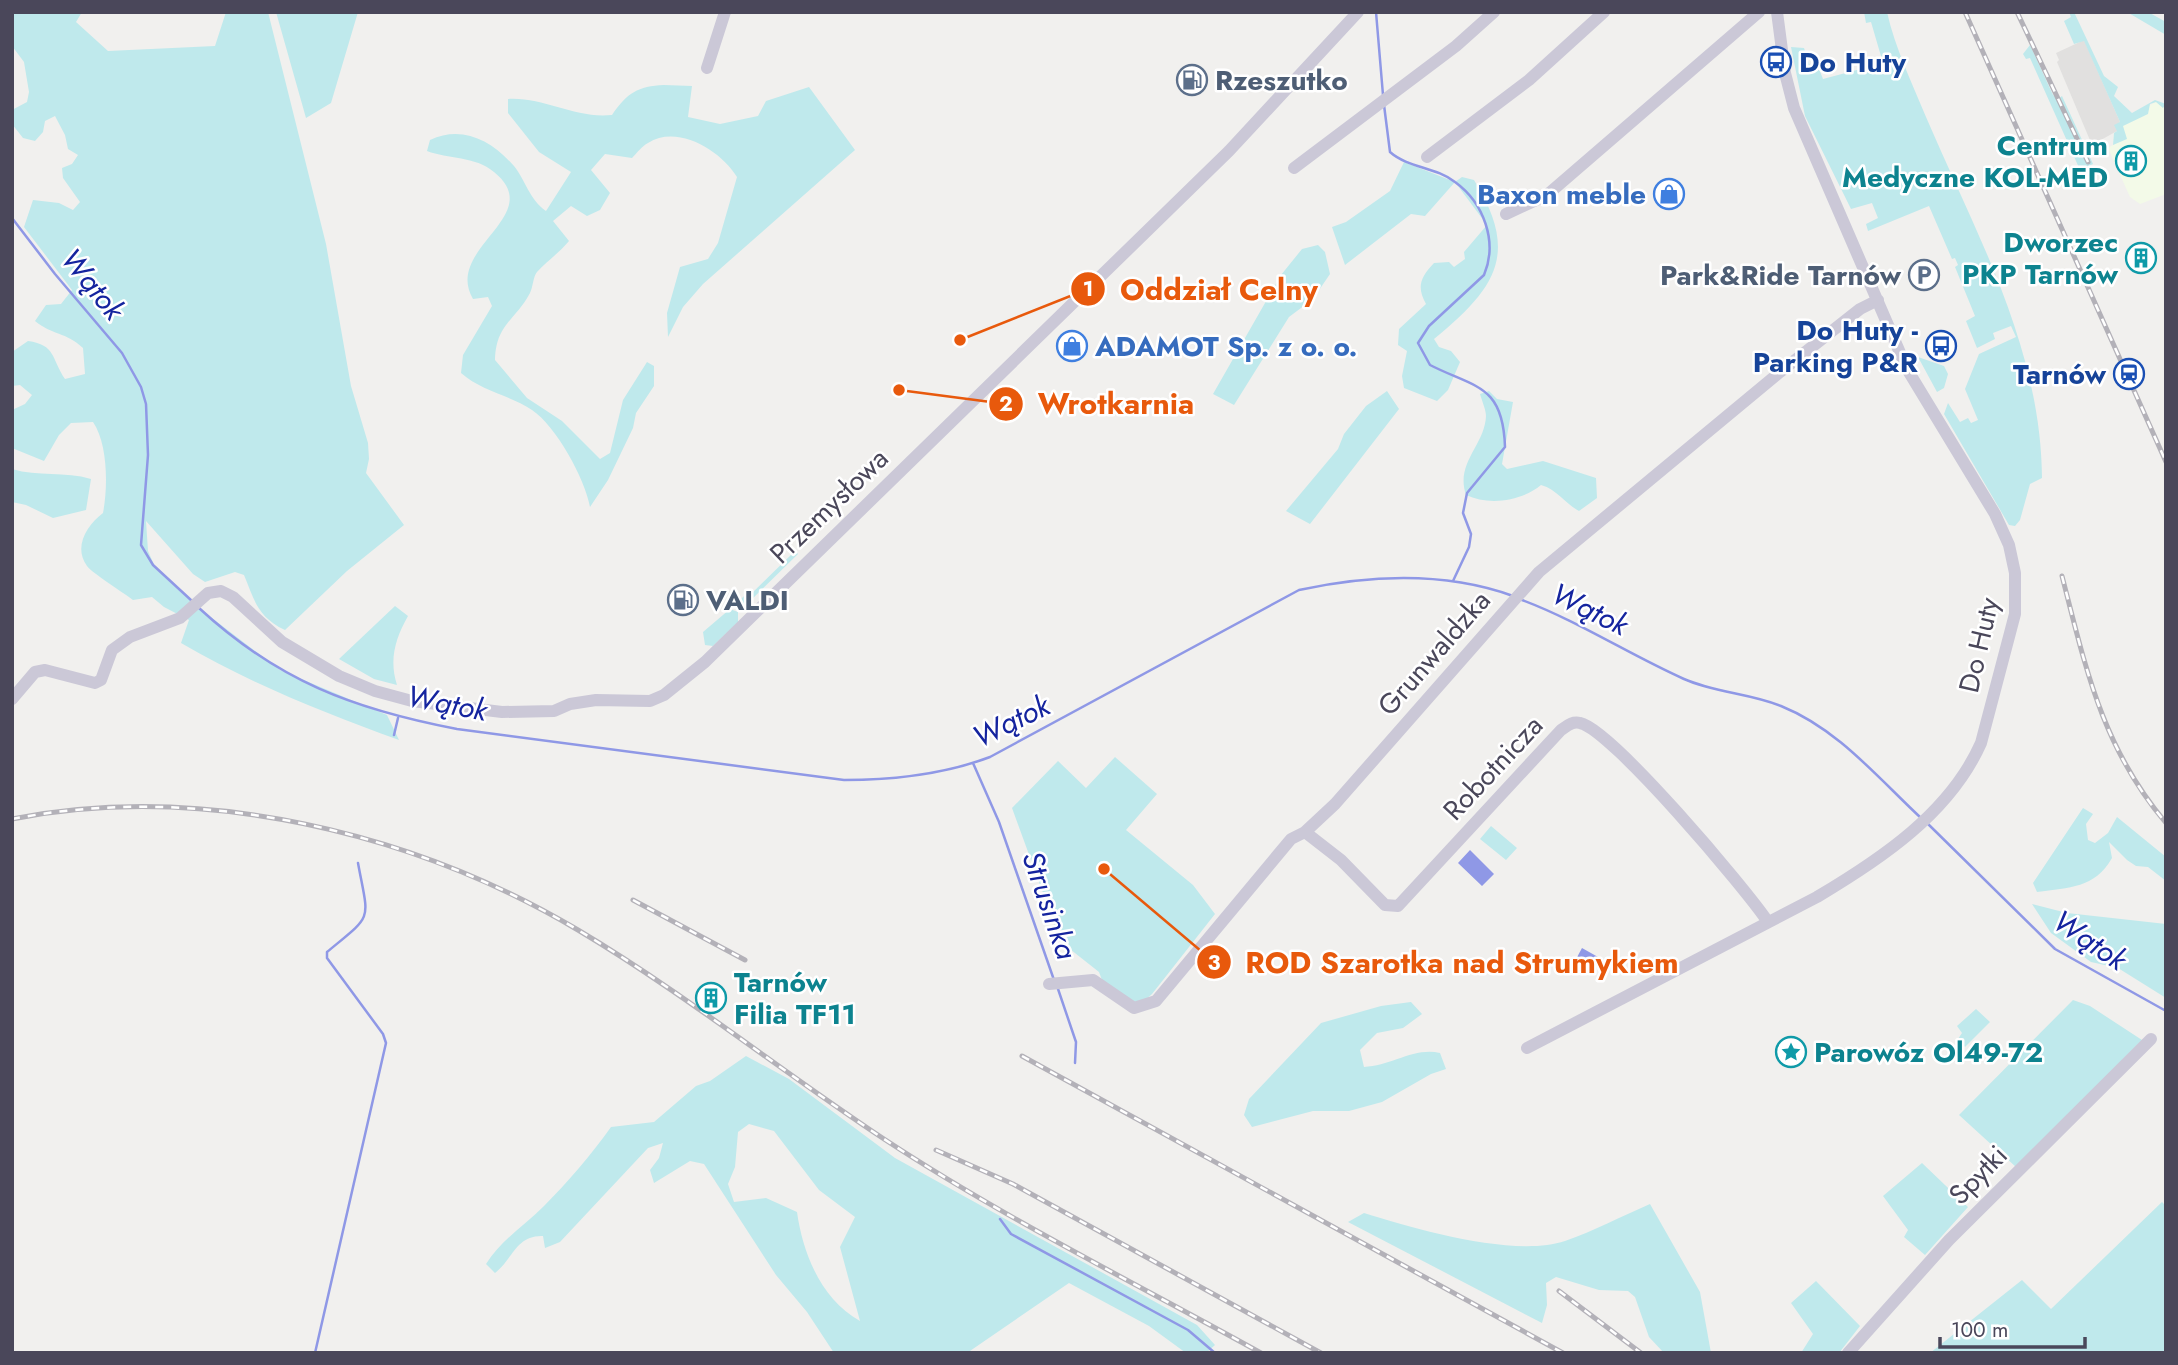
<svg xmlns="http://www.w3.org/2000/svg" width="2178" height="1365" font-family="Jost,sans-serif">
<style>
.commercial{fill:#f3fae8}
.education{fill:#e1e0df}
.green{fill:#bfe9ec;fill-rule:evenodd}
.water{fill:#8f98e6}
.lines{fill:none;stroke-linecap:round;stroke-linejoin:round}
.stream{stroke:#8f98e6;stroke-width:2.5}
.minor{stroke:#cbc8d7;stroke-width:12}
.rail-casing{stroke:#b3b1b8;stroke-width:5}
.rail{stroke:#fff;stroke-width:2.5;stroke-dasharray:8;stroke-linecap:butt}
.labels{text-anchor:middle;dominant-baseline:central;stroke-width:5;stroke-linejoin:round;paint-order:stroke}
.transit-label{font-size:28px;font-weight:bold;fill:#164399;stroke:#fff;text-anchor:end}
.service-label{font-size:28px;font-weight:bold;fill:#4e5e75;stroke:#fff;text-anchor:start}
.culture-label{font-size:28px;font-weight:bold;fill:#0d838f;stroke:#fff;text-anchor:end}
.shop-label{font-size:28px;font-weight:bold;fill:#366cbe;stroke:#fff;text-anchor:end}
.street-label{font-size:28px;fill:#4a475a;stroke:#fff}
.water-label{font-size:30px;font-style:italic;fill:#15249f;stroke:#fff}
.leader{fill:none;stroke:#e8590c;stroke-width:2.5}
.callout-dot{fill:#e8590c;stroke:#fff;stroke-width:2.5}
.mark-label{font-size:21px;text-anchor:middle;font-weight:bold;fill:#fff}
.callout-label{font-size:30px;text-anchor:middle;font-weight:bold;fill:#e8590c;stroke:#fff;stroke-width:5;stroke-linejoin:round;paint-order:stroke}
</style>
<rect width="100%" height="100%" fill="#f1f0ee"/>
<path class="commercial" d="M2156,102L2166,106V194L2140,204L2130,197L2108,148L2113,145L2114,133L2117,131L2114,125Z"/>
<path class="education" d="M2084,40L2120,122L2117,131L2092,145L2057,62L2059,60L2056,53Z"/>
<path class="green" d="M12,12H82L76,22L108,51L215,46L226,12H268L326,244L351,386L368,443L369,459L366,473L404,525L347,571L285,630C258,617 255,602 244,575L235,572L205,582L193,574L146,521L148,551L156,569L195,605L280,670L387,715L399,740C323,712 251,684 181,643L189,620L164,607L152,597L133,600C124,593 92,573 87,566C73,547 87,525 103,513C108,487 108,444 93,422L71,423L59,435L44,461L12,448V410L25,404L32,395L20,385L12,386V352L28,341C56,345 51,358 65,379L85,374L83,348C66,332 52,335 35,321L46,305L61,304L72,290L24,227L33,200L59,203L73,210L80,202L63,178L62,168L72,164L78,155L68,149L65,135L55,116L45,121L43,132L35,141L23,138L12,124V110L27,102L29,92L24,62L12,46Z
M276,12H358L331,103L306,118Z
M1864,12H1887C1895,48 1912,83 1926,117C1976,234 2041,347 2042,478L2030,484L2020,520L2015,526L2009,525L1944,414L1948,403L1960,422L1968,418L1971,423L1978,420L1965,389L1979,354L2016,337L2011,326L1993,333L1995,339L1977,348L1966,321L1975,316L1955,267L1958,265L1955,258L1952,259L1929,206L1868,231L1866,224L1878,218L1872,203L1851,209L1805,116L1791,47L1804,48L1811,69H1819L1823,79L1883,63L1871,22L1866,23Z
M2069,12H2074L2104,76L2118,87L2114,96L2132,113L2155,100L2166,104L2163,108L2156,102L2150,104L2148,114L2123,126L2127,139L2113,145L2114,133L2117,131L2114,125L2120,122L2084,41L2074,44L2064,21L2071,17Z
M2127,12H2148L2166,22V35Z
M2030,45L2053,95L2058,99L2062,96L2093,164L2080,170L2030,58L2026,59L2023,54Z
M664,85L692,86L688,117L720,124L758,116L766,101L809,87L855,150L703,284L683,307L668,337L667,313L680,267L708,259L718,243L737,177C721,151 678,124 648,143C642,146 637,153 632,158L605,154L591,170L610,193L600,210L587,216L571,206L553,221L569,241C559,253 547,261 537,272C533,277 533,287 530,293C515,321 496,324 495,360L527,398L562,421L600,459L610,453L623,400L647,362L654,366V386L636,413L633,428L608,480L590,507C585,479 556,426 532,410C510,395 481,391 461,373L463,355L492,306L488,297L473,299C443,248 548,216 494,172C475,156 448,159 427,151L430,140C462,125 491,140 514,166C526,181 529,199 546,211L571,172L539,152L508,113V99C544,97 575,119 612,115C627,93 638,86 664,85Z
M1404,162L1455,182L1462,177L1474,180C1520,254 1496,288 1434,339L1439,347L1451,351L1460,362L1448,390L1437,401L1404,388L1402,376L1407,351L1398,345L1399,329L1426,304C1416,286 1421,277 1434,263L1449,262L1454,267L1465,259L1464,252L1487,225L1455,182L1425,216L1411,214L1345,265L1332,227L1346,222L1390,191Z
M1318,245L1325,252L1330,274L1313,299L1289,317L1234,405L1213,394L1281,275L1302,249Z
M1918,357L1944,366L1948,374L1944,388L1937,392Z
M1387,391L1399,409L1310,524L1286,511L1338,449L1344,434L1366,406Z
M1489,391L1497,399L1513,402L1502,464L1507,469L1543,461L1596,478L1597,498L1579,511C1564,503 1558,490 1541,485C1522,501 1489,506 1466,495C1455,463 1485,445 1486,416C1486,410 1482,401 1480,394Z
M12,469C38,477 65,471 91,479L86,510L53,518L26,505L12,502Z
M795,551L798,554L744,607L739,601L745,595L748,597Z
M395,606L408,616C395,639 389,660 397,685L374,679L339,659Z
M730,609L738,612V622L713,646L705,645L703,632Z
M1115,757L1157,794L1126,830L1193,885L1215,914L1152,994L1143,1002L1135,1003L1102,980L1099,972L1061,942L1012,808L1058,761L1086,788Z
M2083,808L2093,814L2086,824L2088,840L2095,843L2108,833L2117,817L2166,857V881L2148,867L2136,866L2127,860L2109,842L2112,858C2094,889 2070,887 2037,892L2033,883Z
M1491,826L1517,848L1506,860L1480,839Z
M2032,904L2067,913L2166,924V998L2118,968L2091,962L2051,933Z
M2073,1000L2090,1006L2142,1040L2016,1167L1959,1115Z
M1411,1002L1422,1014L1403,1028L1377,1033L1360,1050L1364,1067C1391,1066 1414,1047 1440,1053L1446,1069L1431,1074L1382,1102L1349,1111H1313L1252,1127L1244,1115L1249,1099L1321,1023L1381,1006Z
M1976,1009L1990,1022L1965,1047L1958,1039L1962,1033L1957,1026Z
M746,1056L789,1079L895,1158L1197,1325L1215,1345L1206,1353H1186L1149,1326L1069,1283L967,1353H834L807,1312L776,1275L704,1164L690,1161L654,1183L650,1170L659,1158L663,1143L648,1148L560,1242L545,1248L543,1236C516,1235 513,1259 495,1273L486,1264C501,1240 524,1226 544,1206C568,1182 591,1155 611,1127L654,1122L696,1086L710,1081ZM749,1124L774,1131L819,1190L855,1217L840,1247L860,1321C821,1299 803,1254 797,1212L766,1198L734,1202L728,1184L735,1167L738,1132Z
M1922,1163L1968,1207L1925,1255L1904,1237L1908,1230L1883,1196Z
M2162,1202L2166,1206V1353H1930L2022,1280L2051,1309Z
M1650,1204L1700,1292L1711,1353H1664L1649,1337L1635,1297L1628,1291L1599,1290L1556,1277L1546,1283L1547,1305L1542,1323L1348,1222L1364,1213C1416,1229 1514,1258 1565,1241C1594,1231 1622,1216 1650,1204Z
M1816,1281L1860,1326L1839,1353H1801L1813,1334L1791,1303Z"/>
<path class="water" d="M1470,850L1494,874L1482,886L1458,863Z
M1582,948L1598,957L1592,965V971L1583,973L1575,961Z"/>
<g class="lines">
<path class="stream" d="M1376,12L1383,95
M1384,105L1390,152C1408,168 1436,167 1455,182C1484,203 1498,242 1484,275L1429,326L1418,343L1430,365C1475,388 1503,384 1505,447L1467,493L1463,513L1471,534L1469,547L1453,581
M12,218L55,274L122,353L141,387L146,404L148,455L141,545L153,565L192,601
M1522,600C1578,621 1630,655 1684,679C1716,693 1749,693 1781,706C1838,729 1877,777 1921,818
M199,608C278,681 353,709 457,729L844,780C893,780 945,774 990,757L1299,590C1369,575 1444,571 1513,596
M394,735L398,718
M973,763L999,822L1054,980
M1926,822L2055,949L2166,1011
M1057,986L1076,1042L1075,1063
M1000,1219L1011,1234L1188,1330L1215,1353
M315,1353L386,1043L383,1034L327,958V952C374,913 369,923 358,863"/>
<path class="minor" d="M707,68L725,12
M1427,157L1529,80L1604,12
M1294,168L1456,46L1494,12
M1506,214L1547,195L1759,12
M12,699L35,672L45,670L95,683L101,680L112,650L130,637L180,618L208,593L221,591L233,597L282,642L339,676L375,691L412,701L502,712L554,711L570,704L596,700L650,701L664,695L705,662L1229,151L1358,12
M1305,832L1341,860L1385,905L1398,906L1561,730C1567,726 1572,721 1580,723C1611,729 1746,889 1768,922
M1049,984L1093,980L1134,1008L1156,1001L1291,839L1305,832L1335,804L1539,572L1780,372L1860,309L1878,300
M1527,1048L1817,897C1881,859 1950,813 1981,743L2015,614V573L2009,545L1995,514L1907,369L1794,108L1785,73L1777,12
M1848,1353L1949,1240L2151,1039"/>
<g class="rail-casing">
<path id="rail" d="M1965,12L2166,462
M2017,12L2088,162
M2062,576C2086,669 2102,747 2166,823
M12,819C202,782 413,832 578,930C684,993 781,1071 884,1139C1004,1218 1135,1283 1261,1353
M633,900L745,960
M1022,1056L1563,1353
M936,1150L1013,1184L1321,1353
M1559,1291L1641,1353"/>
</g>
<use href="#rail" class="rail"/>
</g>
<defs>
<g id="bus-ring" transform="scale(1.575)"><circle r="9.5" fill="#fff" stroke="#1a4fb4" stroke-width="1.5"/><path d="M-5-6H5V4H4V6H2V4H-2V6H-4V4H-5ZM-3.5-4V0h7V-4ZM-3.5 1.2v1.5H-2V1.2ZM2 1.2v1.5H3.5V1.2Z" fill="#1a4fb4"/></g>
<g id="fuel-ring" transform="scale(1.575)"><circle r="9.5" fill="#fff" stroke="#5c6f8a" stroke-width="1.5"/><path d="M-5.5-6h7V0h2V4h1.3V-2.5L3-4.5l.8-.8L6-3V5H2.5V1h-1V6h-7ZM-4.2-4.7v3.2H.2V-4.7Z" fill="#5c6f8a"/></g>
<g id="building-ring" transform="scale(1.575)"><circle r="9.5" fill="#fff" stroke="#0f9aa8" stroke-width="1.5"/><path d="M-4-6H4V6H1V3H-1V6H-4ZM-2.5-4.3h1.7v1.8h-1.7ZM.8-4.3h1.7v1.8H.8ZM-2.5-1h1.7V.8h-1.7ZM.8-1h1.7V.8H.8Z" fill="#0f9aa8"/></g>
<g id="shop-ring" transform="scale(1.575)"><circle r="9.5" fill="#fff" stroke="#3f7fe0" stroke-width="1.5"/><path d="M-5-2.5h2.3a2.7 3.5 0 0 1 5.4 0H5L5.5 6h-11ZM-1.5-2.5h3a1.5 2.3 0 0 0-3 0Z" fill="#3f7fe0"/></g>
<g id="parking-ring" transform="scale(1.575)"><circle r="9.5" fill="#fff" stroke="#5c6f8a" stroke-width="1.5"/><path d="M-3.5-5.5H1a3.5 3.5 0 0 1 0 7H-1V5.5H-3.5ZM-1-3.4V-.6H.8a1.4 1.4 0 0 0 0-2.8Z" fill="#5c6f8a"/></g>
<g id="station-ring" transform="scale(1.575)"><circle r="9.5" fill="#fff" stroke="#1a4fb4" stroke-width="1.5"/><path d="M-3-6H3Q5-6 5-4V2Q5 4 3 4L4.5 6H3L1.5 4h-3L-3 6H-4.5L-3 4Q-5 4-5 2V-4Q-5-6-3-6ZM-3.5-4v3h7v-3ZM-3.5 1v1.5H-2V1ZM2 1v1.5H3.5V1Z" fill="#1a4fb4"/></g>
<g id="sight-ring" transform="scale(1.575)"><circle r="9.5" fill="#fff" stroke="#0f9aa8" stroke-width="1.5"/><path d="M0-6L1.8-2.2L6-1.7L2.9 1.2L3.7 5.4L0 3.3L-3.7 5.4L-2.9 1.2L-6-1.7L-1.8-2.2Z" fill="#0f9aa8"/></g>
</defs>
<g fill-rule="evenodd">
<use href="#bus-ring" x="1776" y="62"/>
<use href="#fuel-ring" x="1192" y="80"/>
<use href="#building-ring" x="2131" y="161"/>
<use href="#shop-ring" x="1669" y="194"/>
<use href="#building-ring" x="2141" y="258"/>
<use href="#parking-ring" x="1924" y="275"/>
<use href="#shop-ring" x="1072" y="346"/>
<use href="#bus-ring" x="1941" y="346"/>
<use href="#station-ring" x="2129" y="374"/>
<use href="#fuel-ring" x="683" y="600"/>
<use href="#building-ring" x="711" y="998"/>
<use href="#sight-ring" x="1791" y="1052"/>
</g>
<g class="labels">
<g class="transit-label">
<text x="1799" y="62" text-anchor="start">Do Huty</text>
<text x="1918" y="330">Do Huty -<tspan x="1918" dy="32">Parking P&amp;R</tspan></text>
<text x="2106" y="374">Tarnów</text>
</g>
<g class="service-label">
<text x="1215" y="80">Rzeszutko</text>
<text x="1901" y="275" text-anchor="end">Park&amp;Ride Tarnów</text>
<text x="706" y="600">VALDI</text>
</g>
<g class="culture-label">
<text x="2108" y="145">Centrum<tspan x="2108" dy="32">Medyczne KOL-MED</tspan></text>
<text x="2118" y="242">Dworzec<tspan x="2118" dy="32">PKP Tarnów</tspan></text>
<text x="734" y="982" text-anchor="start">Tarnów<tspan x="734" dy="32">Filia TF11</tspan></text>
<text x="1814" y="1052" text-anchor="start">Parowóz Ol49-72</text>
</g>
<g class="shop-label">
<text x="1646" y="194">Baxon meble</text>
<text x="1095" y="346" text-anchor="start">ADAMOT Sp. z o. o.</text>
</g>
<g class="street-label">
<text transform="translate(829 506) rotate(-44)">Przemysłowa</text>
<text transform="translate(1979 645) rotate(-77)">Do Huty</text>
<text transform="translate(1434 653) rotate(-49)">Grunwaldzka</text>
<text transform="translate(1493 768) rotate(-47)">Robotnicza</text>
<text transform="translate(1978 1175) rotate(-46)">Spytki</text>
</g>
<g class="water-label">
<text transform="translate(93 284) rotate(51)">Wątok</text>
<text transform="translate(1590 609) rotate(26)">Wątok</text>
<text transform="translate(447 703) rotate(11)">Wątok</text>
<text transform="translate(1011 721) rotate(-26)">Wątok</text>
<text transform="translate(1050 905) rotate(71)">Strusinka</text>
<text transform="translate(2090 940) rotate(34)">Wątok</text>
</g>
</g>
<path class="leader" d="M960 340L1088 289M899 390L1006 404M1104 869L1214 962"/>
<g class="callout-dot">
<circle cx="960" cy="340" r="7"/>
<circle cx="899" cy="390" r="7"/>
<circle cx="1104" cy="869" r="7"/>
<circle cx="1088" cy="289" r="18"/>
<circle cx="1006" cy="404" r="18"/>
<circle cx="1214" cy="962" r="18"/>
</g>
<g class="mark-label">
<text x="1088" y="296">1</text>
<text x="1006" y="411">2</text>
<text x="1214" y="970">3</text>
</g>
<g class="callout-label">
<text x="1219" y="300">Oddział Celny</text>
<text x="1116" y="414">Wrotkarnia</text>
<text x="1462" y="973">ROD Szarotka nad Strumykiem</text>
</g>
<rect width="2178" height="1365" fill="none" stroke="#4a475a" stroke-width="28"/>
<path d="M1940 1337v10h145v-10" fill="none" stroke="#4a475a" stroke-width="3.5"/>
<text x="1951" y="1337" font-size="21" fill="#4a475a" stroke="#ffffff" stroke-width="5" paint-order="stroke">100 m</text>
</svg>
